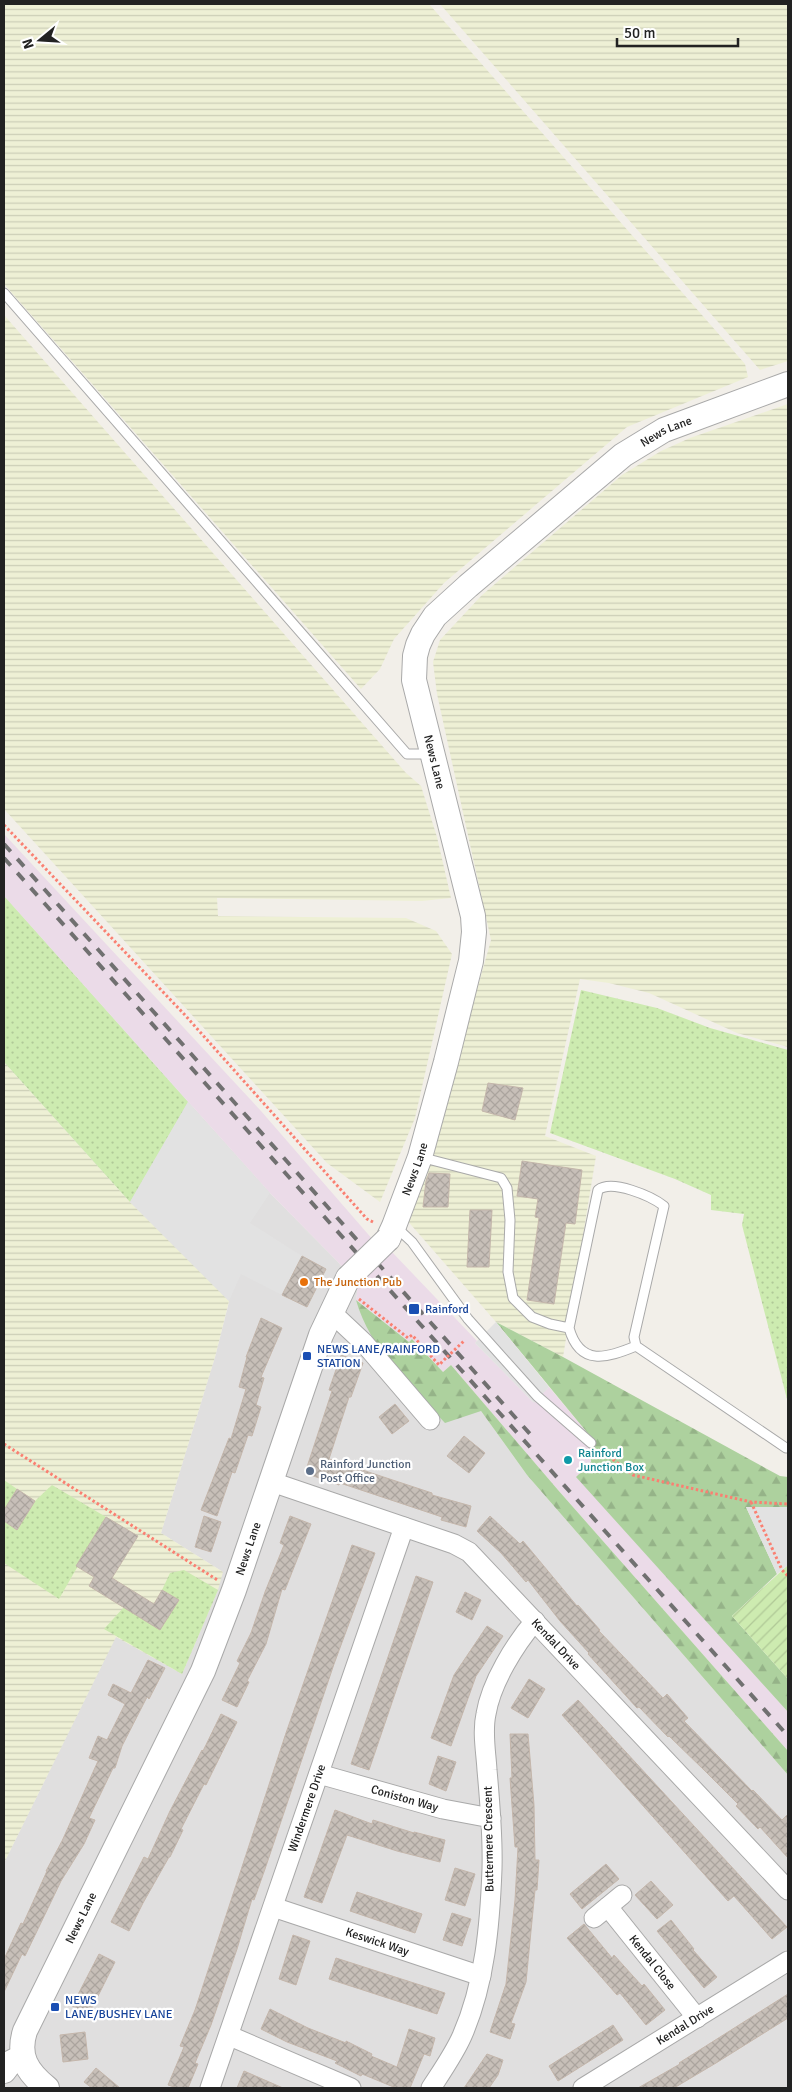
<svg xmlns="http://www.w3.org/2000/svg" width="792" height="2092" font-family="Signika,sans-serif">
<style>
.residential{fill:#e0dfdf}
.railway{fill:#ebdbe8}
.farmland{fill:url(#farmland-rules)}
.grass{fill:url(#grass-dots)}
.forest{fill:url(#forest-firs)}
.garden{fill:url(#garden-furrows)}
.parking{fill:#e2e2e2}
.building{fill:url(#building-cross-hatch);stroke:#c4b6ab}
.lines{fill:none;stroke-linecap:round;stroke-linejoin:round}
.service-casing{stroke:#a9a9a9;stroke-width:11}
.minor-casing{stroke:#a9a9a9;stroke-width:21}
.tertiary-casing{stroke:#a9a9a9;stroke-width:26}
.path{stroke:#fa8072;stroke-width:3;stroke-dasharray:2.5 2.5;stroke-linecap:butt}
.service{stroke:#fff;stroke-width:9}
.minor{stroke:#fff;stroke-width:19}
.tertiary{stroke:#fff;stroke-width:24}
.rail{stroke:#707070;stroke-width:4;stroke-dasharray:10 10;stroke-linecap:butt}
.tertiary-bridge-casing{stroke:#a9a9a9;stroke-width:26;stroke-linecap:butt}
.path-bridge{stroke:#fa8072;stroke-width:3;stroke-dasharray:2.5 2.5;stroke-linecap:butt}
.tertiary-bridge{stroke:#fff;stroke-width:24}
.food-dot{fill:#e8710a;stroke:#fff;stroke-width:2}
.transit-dot{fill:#1a4fb4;stroke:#fff;stroke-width:2}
.culture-dot{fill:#0f9aa8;stroke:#fff;stroke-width:2}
.service-dot{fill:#5c6f8a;stroke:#fff;stroke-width:2}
.labels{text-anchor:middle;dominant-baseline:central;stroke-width:4.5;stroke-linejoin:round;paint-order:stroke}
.street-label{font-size:12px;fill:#222;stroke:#fff}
.food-label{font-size:12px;fill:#c56008;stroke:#fff;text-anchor:start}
.transit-label{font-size:12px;fill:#164399;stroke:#fff;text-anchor:start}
.culture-label{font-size:12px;fill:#0d838f;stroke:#fff;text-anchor:start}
.service-label{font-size:12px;fill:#4e5e75;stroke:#fff;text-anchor:start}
</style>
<defs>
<pattern id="farmland-rules" width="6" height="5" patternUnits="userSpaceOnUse" patternTransform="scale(1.25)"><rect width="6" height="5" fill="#eef0d5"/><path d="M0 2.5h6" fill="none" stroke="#ccceb7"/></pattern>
<pattern id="grass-dots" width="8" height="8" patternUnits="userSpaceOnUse" patternTransform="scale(1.25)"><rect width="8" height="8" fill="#cdebb0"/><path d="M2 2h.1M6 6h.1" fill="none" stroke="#b0c997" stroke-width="1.8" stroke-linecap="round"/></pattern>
<pattern id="forest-firs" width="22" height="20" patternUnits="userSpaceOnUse" patternTransform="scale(1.25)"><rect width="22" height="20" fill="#add19e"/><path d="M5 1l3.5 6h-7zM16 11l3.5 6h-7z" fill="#95b388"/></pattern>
<pattern id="garden-furrows" width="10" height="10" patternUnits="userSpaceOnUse" patternTransform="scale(1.25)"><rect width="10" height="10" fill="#cdebb0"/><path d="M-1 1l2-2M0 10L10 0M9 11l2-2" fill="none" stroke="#b0c997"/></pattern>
<pattern id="building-cross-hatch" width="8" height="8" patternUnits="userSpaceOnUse" patternTransform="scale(1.25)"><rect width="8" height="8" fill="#c7bfb8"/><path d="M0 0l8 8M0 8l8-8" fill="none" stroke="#aba49e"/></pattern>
</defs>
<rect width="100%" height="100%" fill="#f2efe9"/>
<path class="residential" d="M4,896L270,1193L338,1262L358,1286L356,1300L481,1411L527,1475L788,1775V2088H4V1863L116,1636L223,1572L161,1533L215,1357L229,1302L130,1202L4,1062Z"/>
<path class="railway" d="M4,834L261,1111L387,1256L392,1252L477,1341L475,1343L533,1402L549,1387L590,1436L591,1462L577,1477L788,1712V1751L558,1490L451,1365L443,1372L412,1339L409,1342L356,1300L358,1285L338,1262L270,1193L4,896Z"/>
<path class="farmland" d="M4,4H429L745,364L748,377L627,427L444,583L394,639L380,669L361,689L4,284Z
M440,4H788V361L760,370Z
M4,315L406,773L421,786L437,837L451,898L422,901L217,898L218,916L406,918L436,931L452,954L415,1118L380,1202L327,1163L4,809Z
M788,404V1047L737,1033L649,993L609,983L580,979L545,1136L596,1156L563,1357L496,1322L405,1218L433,1146L491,940L437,694L433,662L440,640L481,596L622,475L661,451L690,438Z
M4,1062L130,1202L229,1301L215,1357L161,1533L223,1572L218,1590L182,1674L116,1637L4,1863Z"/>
<path class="grass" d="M4,896L188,1102L130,1202L4,1062Z
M581,990L657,1008L710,1028L788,1050V1403L742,1225L744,1214L711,1210V1195L675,1179L550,1133Z
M4,1480L17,1489L4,1510Z
M52,1485L106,1517L59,1599L4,1563V1521L17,1530L35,1501Z
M184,1570L218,1590L182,1674L104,1629L124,1607L160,1629L179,1600L162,1590L170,1573Z"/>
<path class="forest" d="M356,1300L409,1342L412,1339L443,1372L451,1365L558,1490L788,1751V1775L527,1475L481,1411L445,1423C411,1385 370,1350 356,1300Z
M496,1322L563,1357L780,1476L788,1477V1507H746L777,1574L732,1616L788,1679V1712L576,1477L591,1462L590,1436Z"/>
<path class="garden" d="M788,1565V1679L732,1616Z"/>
<path class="parking" d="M188,1102L270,1193L250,1223L302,1256L282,1295L241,1274L229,1301L130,1202Z
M496,1322L549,1387L534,1403L475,1343Z
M746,1507H788V1565L777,1574Z"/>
<path class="building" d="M488,1083L523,1088L515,1120L482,1111Z
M522,1161L582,1170L575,1224L566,1223L554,1304L527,1300L539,1218L535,1217L538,1199L517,1196Z
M429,1173L450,1174L448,1207H423L426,1181Z
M470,1210H492L489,1267H467Z
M302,1256L326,1269L307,1307L282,1295Z
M261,1318L282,1328L261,1377L264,1378L256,1405L261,1407L252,1436L248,1435L235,1473L232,1472L217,1516L201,1510L229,1438L231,1439L246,1389L239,1387L247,1357H246Z
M341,1355L363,1363L351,1397H349L329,1459L432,1493V1495L471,1506L466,1527L441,1520L442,1517L340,1483L339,1485L305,1473L332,1391L329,1390Z
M395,1404L409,1421L392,1434L379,1417Z
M464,1436L485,1453L469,1473L447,1456Z
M17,1489L35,1501L17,1530L4,1521V1510Z
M204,1516L221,1522L211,1552L195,1547Z
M290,1516L311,1524L285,1590L282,1589L266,1644L247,1681L249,1682L237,1707L222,1700L240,1663L237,1661L251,1633L265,1592L284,1545L280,1543Z
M490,1516L520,1544L523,1541L577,1606L578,1605L600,1630L599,1631L663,1698L667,1694L688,1718L684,1721L752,1791L753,1790L782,1820L788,1814V1858L760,1827L758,1829L736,1806L738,1804L704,1770L669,1736L668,1737L639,1707L637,1708L588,1654L589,1653L560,1621L528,1580L526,1582L501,1553L477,1531Z
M106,1517L138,1536L112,1578L154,1604L162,1590L179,1600L160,1630L89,1586L94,1577L76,1566Z
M352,1545L375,1553L334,1664L265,1869L254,1900L252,1899L237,1949L211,2025L195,2063L198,2064L188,2088H177L168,2085L184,2047L180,2046L195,2010L286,1733Z
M416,1576L433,1582L369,1770L351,1764Z
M465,1592L481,1600L472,1620L456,1612Z
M487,1626L503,1636L476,1676L451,1746L431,1738L454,1675Z
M148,1660L165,1668L149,1699L147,1697L122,1746L115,1768H113L89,1818L95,1820L84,1844L61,1881L25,1956L22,1954L4,1992V1959L21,1923L23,1924L47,1871H46L62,1841L98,1761L89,1758L98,1736L107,1740L125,1704L108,1695L113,1684L131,1693Z
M529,1679L545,1689L528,1718L511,1708Z
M578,1700L787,1927L772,1939L734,1896L728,1901L562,1715Z
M221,1714L237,1722L206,1785L204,1784L181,1829L183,1830L170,1857H169L143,1903L129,1931L111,1922L144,1857L148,1859L170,1811L202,1750L203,1751Z
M510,1734H528L534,1805L535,1860H539L537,1890H535L526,1982L511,2023L515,2024L510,2039L490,2032L506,1984L515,1900L518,1847H515L510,1778H512Z
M438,1756L456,1762L446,1791L429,1784Z
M335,1810L372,1824L373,1820L414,1833V1832L445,1840L440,1862L397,1851L347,1835L322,1903L304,1897Z
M606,1864L619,1879L582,1909L570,1894Z
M455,1868L475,1874L465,1906L445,1900Z
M651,1881L673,1905L657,1919L635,1895Z
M357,1892L422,1914L415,1933L350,1911Z
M452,1913L471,1919L462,1946L443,1940Z
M671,1920L694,1949L693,1950L717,1977L704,1988L657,1931Z
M584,1924L612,1958L614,1955L642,1986L644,1984L665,2010L646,2025L620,1993L617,1995L567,1938Z
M293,1935L310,1941L296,1985L279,1979Z
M99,1954L115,1962L89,2014L72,2006Z
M336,1958L445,1993L437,2014L329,1979Z
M788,1994V2018L716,2063L674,2088H638L680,2064L679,2063Z
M270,2009L308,2028L346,2043V2041L372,2054L371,2056L397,2067L409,2029L435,2038L430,2056L424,2054L410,2088H396L362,2074L361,2076L335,2063L337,2061L287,2042L261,2029Z
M613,2025L623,2040L558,2081L549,2066Z
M85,2032L88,2059L63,2062L60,2035Z
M487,2054L503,2060L498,2075L489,2088H464Z
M96,2068L120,2088H92L84,2082Z
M244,2071L283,2088H237Z"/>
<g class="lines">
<g class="service-casing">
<path id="service" d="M4,293L407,754H431
M420,1157L501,1178L507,1188L510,1220L508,1272L513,1298L532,1317L550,1324L569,1328C580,1367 607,1358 636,1346L786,1448
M396,1227L412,1242L468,1319L537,1396L591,1443
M569,1328L598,1190C612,1179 651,1196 664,1206L634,1337L636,1346"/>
</g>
<g class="minor-casing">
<g id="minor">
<path d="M331,1312L364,1343L430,1420"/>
<path id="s1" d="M272,1482L454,1544L469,1552L788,1890"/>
<path id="s2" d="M319,1774L443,1809L491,1818"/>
<path id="s3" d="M273,1907L481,1976"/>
<path id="s4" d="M608,1907L697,2018"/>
<path d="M594,1918L622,1895"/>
<path d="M230,2036L351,2088"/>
<path id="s5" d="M210,2088L404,1527"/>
<path d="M431,2088C442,2071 454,2054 462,2036C485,1984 490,1924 492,1869C493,1836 490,1803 487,1770C486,1752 482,1732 486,1714C491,1683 515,1644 535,1621"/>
<path id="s6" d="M583,2088L788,1961"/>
</g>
</g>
<g class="tertiary-casing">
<g id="tertiary">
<path id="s7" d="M388,1239L394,1226L420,1157L446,1062L471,961L474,932L473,916L414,680L415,656L418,645L423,634L435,616L468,586L623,455L664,430L788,384"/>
<path d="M4,2071L10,2063L22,2057"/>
<path id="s8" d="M47,2088C27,2072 17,2056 25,2031L203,1671L234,1590L321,1335L348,1278"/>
</g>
</g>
<path class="path" d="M4,825L184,1014L367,1219L375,1223
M359,1299L408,1338L412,1335L439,1365L447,1357
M4,1444L219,1581
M601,1450L633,1475L751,1502L788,1504
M751,1502L782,1570L788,1576"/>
<use href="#service" class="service"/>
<use href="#minor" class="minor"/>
<use href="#tertiary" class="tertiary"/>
<path class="rail" d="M4,844L530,1434
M4,858L788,1736"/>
<g class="tertiary-bridge-casing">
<path id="tertiary-bridge" d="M348,1278L388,1239"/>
</g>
<path class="path-bridge" d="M447,1357L465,1340"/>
<use href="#tertiary-bridge" class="tertiary-bridge"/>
</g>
<circle class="food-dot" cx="304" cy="1282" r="5"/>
<g class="transit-dot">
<rect x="408" y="1303" width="12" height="12" rx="2.5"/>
<rect x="302" y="1351" width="10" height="10" rx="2.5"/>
<rect x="50" y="2002" width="10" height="10" rx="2.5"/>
</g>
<circle class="culture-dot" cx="568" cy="1460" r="5"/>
<circle class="service-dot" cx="310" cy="1471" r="5"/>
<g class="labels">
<g class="street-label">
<text stroke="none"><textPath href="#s7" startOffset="945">News Lane</textPath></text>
<text transform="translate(434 762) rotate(76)">News Lane</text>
<text stroke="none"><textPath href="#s7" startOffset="75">News Lane</textPath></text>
<text stroke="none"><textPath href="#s8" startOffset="598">News Lane</textPath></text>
<text stroke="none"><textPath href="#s1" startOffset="336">Kendal Drive</textPath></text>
<text stroke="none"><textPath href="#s2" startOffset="89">Coniston Way</textPath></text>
<text stroke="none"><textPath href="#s5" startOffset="296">Windermere Drive</textPath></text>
<text transform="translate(489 1839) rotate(-91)">Buttermere Crescent</text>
<text stroke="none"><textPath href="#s8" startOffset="192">News Lane</textPath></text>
<text stroke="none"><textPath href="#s3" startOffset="110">Keswick Way</textPath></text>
<text stroke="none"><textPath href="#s4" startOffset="71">Kendal Close</textPath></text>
<text stroke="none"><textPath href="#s6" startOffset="120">Kendal Drive</textPath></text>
</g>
<g class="food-label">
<text x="314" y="1282">The Junction Pub</text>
</g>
<g class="transit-label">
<text x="425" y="1309">Rainford</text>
<text x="317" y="1349">NEWS LANE/RAINFORD<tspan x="317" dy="14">STATION</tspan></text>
<text x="65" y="2000">NEWS<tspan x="65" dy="14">LANE/BUSHEY LANE</tspan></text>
</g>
<g class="culture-label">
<text x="578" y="1453">Rainford<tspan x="578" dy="14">Junction Box</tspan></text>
</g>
<g class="service-label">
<text x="320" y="1464">Rainford Junction<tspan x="320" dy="14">Post Office</tspan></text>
</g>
</g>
<rect width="792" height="2092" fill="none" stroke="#222222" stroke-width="10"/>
<g transform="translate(40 40) rotate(252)" stroke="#ffffff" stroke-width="4" paint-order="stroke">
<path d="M0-4L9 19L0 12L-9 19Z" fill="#222222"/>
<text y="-8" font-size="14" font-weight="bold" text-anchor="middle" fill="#222222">N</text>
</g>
<path d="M617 38v8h121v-8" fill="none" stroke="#222222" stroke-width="2.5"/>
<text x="624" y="38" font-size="15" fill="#222222" stroke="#ffffff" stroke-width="4" paint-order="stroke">50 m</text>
</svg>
